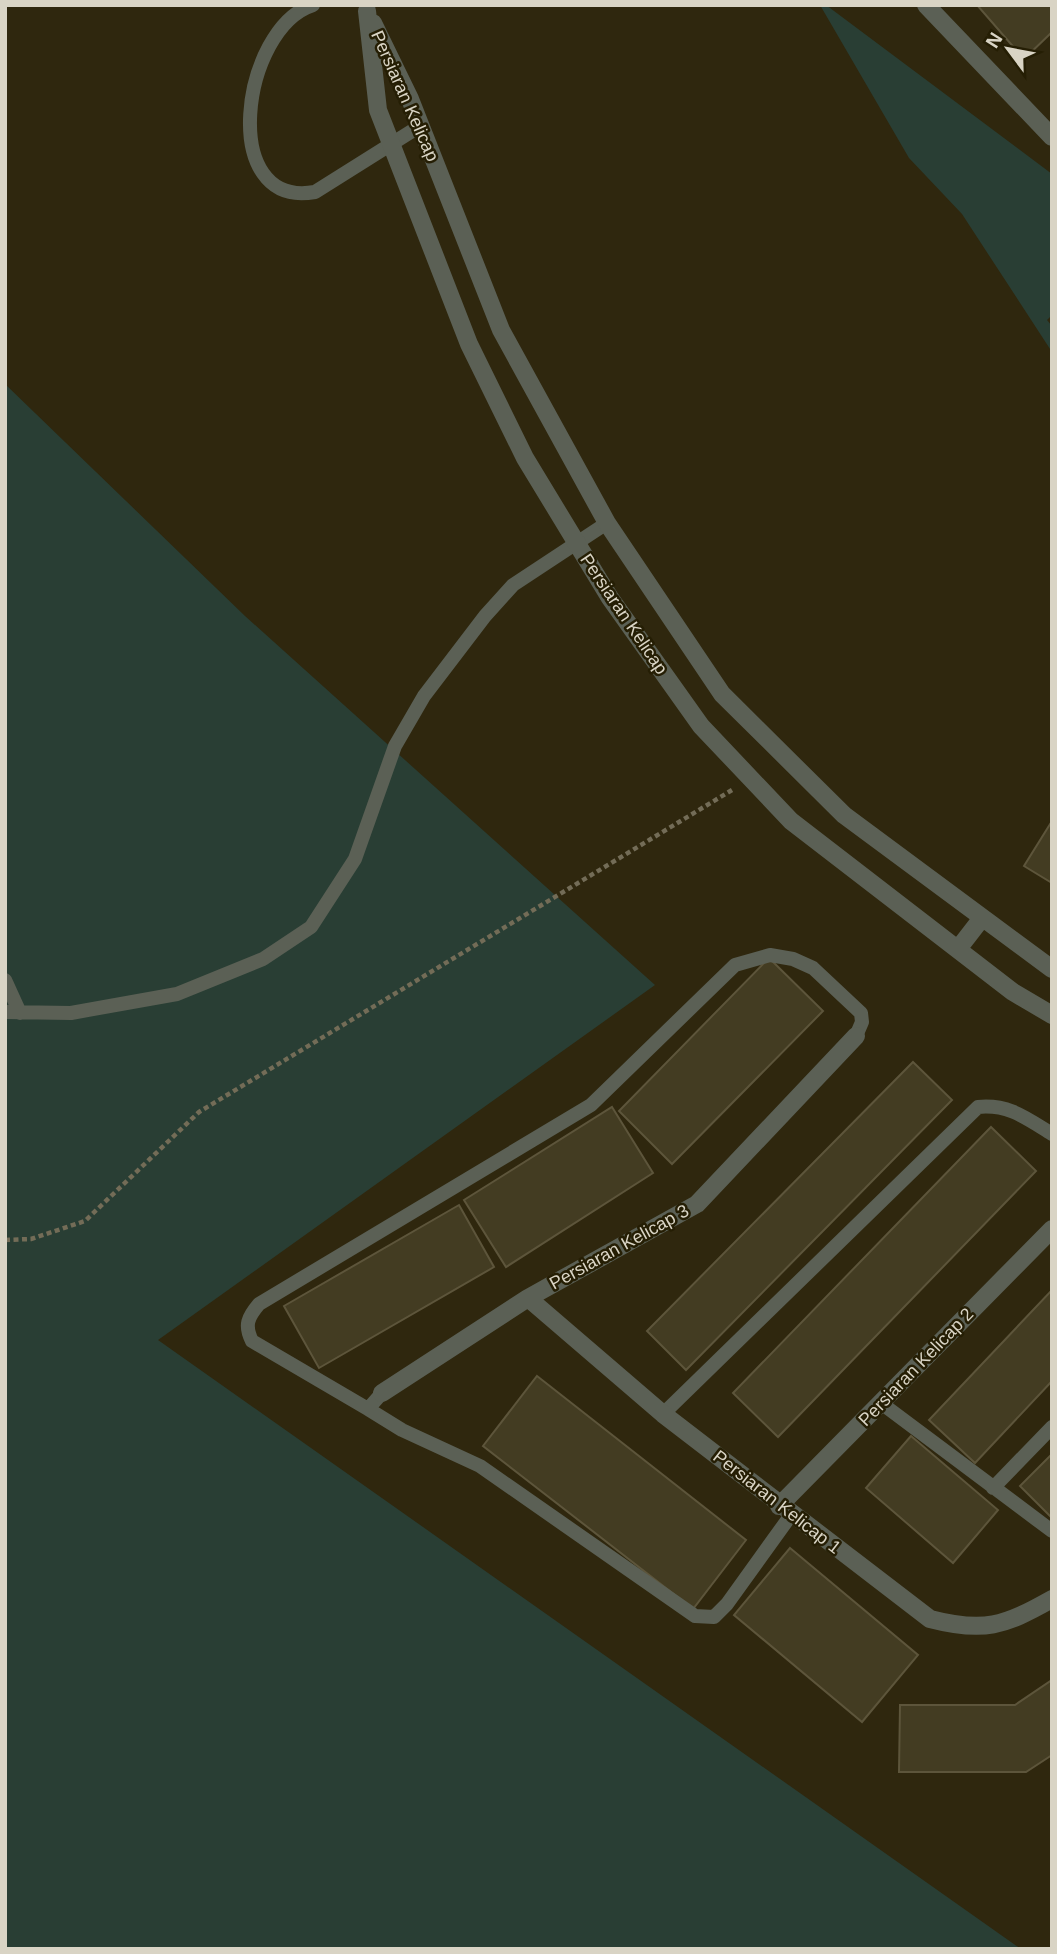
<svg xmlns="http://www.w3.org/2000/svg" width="1057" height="1954" font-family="Helvetica,sans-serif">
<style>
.green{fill:#293e34}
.building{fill:#433c22;stroke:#5d553b;stroke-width:2}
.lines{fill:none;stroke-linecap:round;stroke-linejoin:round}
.path{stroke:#736c57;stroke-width:4.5;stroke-dasharray:5 3.5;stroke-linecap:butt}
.service{stroke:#5b6055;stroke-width:14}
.minor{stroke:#5b6055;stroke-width:18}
.labels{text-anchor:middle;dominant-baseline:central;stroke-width:5;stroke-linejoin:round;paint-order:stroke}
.street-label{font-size:18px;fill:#d9d4c5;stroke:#251e04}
</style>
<rect width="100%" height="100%" fill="#2f270e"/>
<path class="green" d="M820,5H826L1052,174V315L1047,320L1052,326V352L962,214L909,158Z
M5,384L245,616L655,985L158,1340L1021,1949H5Z"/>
<path class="building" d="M977,5H1052V32L1024,59Z
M1052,821V883L1024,866Z
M769,958L823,1011L672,1164L619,1111Z
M913,1062L952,1100L686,1370L647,1331Z
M612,1107L653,1173L506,1267L464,1200Z
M991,1127L1036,1171L778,1437L733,1393Z
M459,1205L494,1267L319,1368L284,1306Z
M1052,1290V1381L975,1463L929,1420Z
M537,1376L746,1540L693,1609L483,1446Z
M911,1436L998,1510L953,1563L866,1488Z
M1052,1454V1518L1020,1486Z
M790,1548L918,1655L862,1722L734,1615Z
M1052,1680V1755L1026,1772H899L900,1705H1015Z"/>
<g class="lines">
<path class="path" d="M5,1240L31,1239L85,1221L199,1112L732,790"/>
<path class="service" d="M313,5C241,28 217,210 315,192L420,126
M5,980L20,1013
M5,1012L71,1013L177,994L263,959L311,927L355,859L395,746L424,696L485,616L513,585L607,523
M382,1393L368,1409L402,1430L480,1466L695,1616L714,1617L727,1604L791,1515
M881,1403L1052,1531
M368,1409L252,1341C244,1325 248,1317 259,1304L591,1105L735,965L770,955L793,959L813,968L861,1013L862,1022L856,1036
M663,1414L978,1107C1009,1104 1026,1118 1052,1134
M993,1488L1052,1427"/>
<path class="minor" d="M926,5L1052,137
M367,11L378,110L469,344L525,458L610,598L701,726L791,821L1013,992L1052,1015
M373,23L410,99L501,330L607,523L722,694L844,815L1052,969
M958,949L982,918
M528,1298L663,1414L930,1619C984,1633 1004,1626 1052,1599
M382,1393L528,1298L697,1204L856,1036
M779,1506L1052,1229"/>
</g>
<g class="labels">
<g class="street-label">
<text transform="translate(405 96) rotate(66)">Persiaran Kelicap</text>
<text transform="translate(624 614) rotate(56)">Persiaran Kelicap</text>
<text transform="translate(619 1247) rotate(-29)">Persiaran Kelicap 3</text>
<text transform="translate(916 1367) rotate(-46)">Persiaran Kelicap 2</text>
<text transform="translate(777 1502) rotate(38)">Persiaran Kelicap 1</text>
</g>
</g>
<rect width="1057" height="1954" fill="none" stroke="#d9d4c5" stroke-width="14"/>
<g transform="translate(1008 49) rotate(302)" stroke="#251e04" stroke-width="5" paint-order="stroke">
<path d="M0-5L12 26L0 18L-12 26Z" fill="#d9d4c5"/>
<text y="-10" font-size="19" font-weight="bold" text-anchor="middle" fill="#d9d4c5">N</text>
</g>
</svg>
